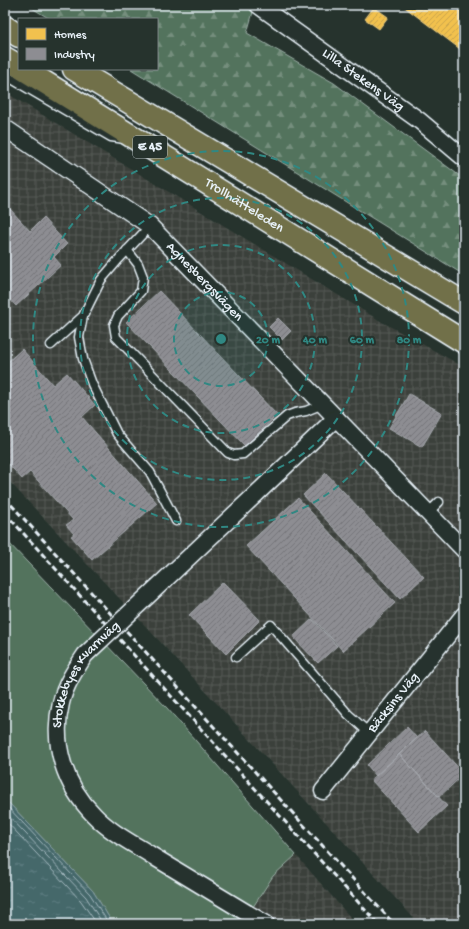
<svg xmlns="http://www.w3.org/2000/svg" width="469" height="929" font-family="'Gochi Hand',sans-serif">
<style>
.industrial{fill:url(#industrial-grid)}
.green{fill:#53735d;stroke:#9eb2aa}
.forest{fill:url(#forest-firs);stroke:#9eb2aa}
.water{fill:url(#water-ripples);stroke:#869ea3}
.homes{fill:url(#homes-hatch);stroke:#efcf81}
.industry{fill:url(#industry-hatch);stroke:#a8abb1}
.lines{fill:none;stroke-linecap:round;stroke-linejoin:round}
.shore{stroke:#a6bac0;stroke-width:1}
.lane-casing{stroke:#e8f1f8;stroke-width:11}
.street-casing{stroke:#e8f1f8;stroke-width:19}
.highway-casing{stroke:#e8f1f8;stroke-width:25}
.lane{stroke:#26332d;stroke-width:8}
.street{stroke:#26332d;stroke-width:16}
.highway{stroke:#71704a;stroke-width:22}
.rail{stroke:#e8f1f8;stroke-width:3;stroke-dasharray:6 3;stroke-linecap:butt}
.street-bridge-casing{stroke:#e8f1f8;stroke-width:19;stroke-linecap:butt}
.street-bridge{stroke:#26332d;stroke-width:16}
.ring{fill:none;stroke:#308883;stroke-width:2;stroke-dasharray:7 5}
.labels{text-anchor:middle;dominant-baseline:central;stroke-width:4;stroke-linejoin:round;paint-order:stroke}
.shield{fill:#26332d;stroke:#aeb8bb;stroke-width:1}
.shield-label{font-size:13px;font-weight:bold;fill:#e8f1f8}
.street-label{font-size:14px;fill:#e8f1f8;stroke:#26332d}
.centre{fill:#308883;stroke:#26332d;stroke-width:2}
.ring-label{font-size:12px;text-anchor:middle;font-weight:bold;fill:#308883;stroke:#26332d;stroke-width:4;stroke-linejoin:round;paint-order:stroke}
</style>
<defs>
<pattern id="industrial-grid" width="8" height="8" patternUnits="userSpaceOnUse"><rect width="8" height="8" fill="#3a403a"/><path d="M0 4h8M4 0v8" fill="none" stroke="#565c57"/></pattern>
<pattern id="forest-firs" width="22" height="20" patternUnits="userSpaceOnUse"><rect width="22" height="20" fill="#53735d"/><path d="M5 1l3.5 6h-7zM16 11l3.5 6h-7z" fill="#748e7d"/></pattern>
<pattern id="water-ripples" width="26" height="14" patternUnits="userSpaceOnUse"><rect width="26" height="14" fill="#44676b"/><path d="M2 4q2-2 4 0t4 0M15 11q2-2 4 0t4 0" fill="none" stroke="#5f7d81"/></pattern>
<pattern id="homes-hatch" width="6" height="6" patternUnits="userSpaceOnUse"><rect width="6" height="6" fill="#f2c14e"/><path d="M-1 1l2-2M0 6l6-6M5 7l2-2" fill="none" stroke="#c7a34d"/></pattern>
<pattern id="industry-hatch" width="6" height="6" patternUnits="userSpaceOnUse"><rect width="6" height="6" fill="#8d8d92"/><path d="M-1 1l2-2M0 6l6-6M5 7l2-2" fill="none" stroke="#747579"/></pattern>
</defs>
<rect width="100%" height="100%" fill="#26332d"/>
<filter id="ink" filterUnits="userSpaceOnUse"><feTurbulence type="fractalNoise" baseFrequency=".025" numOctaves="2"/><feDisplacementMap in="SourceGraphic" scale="8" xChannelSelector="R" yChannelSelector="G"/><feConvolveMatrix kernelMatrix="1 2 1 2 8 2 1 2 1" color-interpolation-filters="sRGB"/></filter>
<g filter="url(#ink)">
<path class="industrial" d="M5,92L382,322L464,367V924H419L151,632L5,477Z
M296,855L356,924H242L273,876Z"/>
<path class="green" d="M5,539L167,708L296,855L273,876L242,924H113L93,891L5,799V766L8,763L5,759Z"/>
<path class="forest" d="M27,5H255L247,33L334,83L464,179V275L131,69H157V19H50Z"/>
<path class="water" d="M5,799L93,891L113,924H5Z"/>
<path class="homes" d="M402,5H453L464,13V52Z
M374,7L388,17L379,29L365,19Z"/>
<path class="industry" d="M10,209L30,231L43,218L67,244L54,257L61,265L16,306L5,294V214Z
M159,291L277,415L245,446L126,322Z
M278,318L291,331L282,340L269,327Z
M22,349L53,385L67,373L95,405L82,417L157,503L92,560L71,536L74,534L66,525L73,520L30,472L22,479L5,460V364Z
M409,394L442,413L422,447L389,428Z
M326,473L424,577L400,599L303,495Z
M298,498L395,603L343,651L246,546Z
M223,582L260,620L226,654L189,615Z
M312,619L337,646L318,663L293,637Z
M407,727L417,738L376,776L367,765Z
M425,731L464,774L439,797L399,754Z
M399,754L447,806L419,832L371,780Z"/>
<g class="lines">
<path class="shore" d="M5,804L90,894L109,924
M5,812L86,897L103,924
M5,820L81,901L97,924"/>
<g class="lane-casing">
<path id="lane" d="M5,75L111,137L125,139
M150,226L119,259L101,280L83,316L79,337L83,359L92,384L117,434L150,472L176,521
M127,250L138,264L143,277L141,291L118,316L114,325L116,337L228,453L234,455L243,454L287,416L295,413L306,411L323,404
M51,345L83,316
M428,513L439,502
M236,657L271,625L348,714L369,733"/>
</g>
<g class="street-casing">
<g id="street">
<path id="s1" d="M258,5L420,121L464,158"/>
<path id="s2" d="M5,128L150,226L464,550"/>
<path d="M255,495L336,418"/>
<path id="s3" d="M323,791L464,615"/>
<path d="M247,913L266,924"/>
</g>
</g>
<g class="highway-casing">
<g id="highway">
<path d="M5,27L19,36"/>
<path d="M5,58L19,66"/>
<path id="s4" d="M23,69C171,159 317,252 464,342"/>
<path d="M74,69L464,303"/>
</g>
</g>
<use href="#lane" class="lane"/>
<use href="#street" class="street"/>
<use href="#highway" class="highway"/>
<path class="rail" d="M5,498L394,924
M5,513L378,924"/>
<g class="street-bridge-casing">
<g id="street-bridge">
<path id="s5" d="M247,913C215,894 183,874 151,855C132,843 110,832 94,815C65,786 51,744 61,703C65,685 75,670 85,655L255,495"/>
</g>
</g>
<use href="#street-bridge" class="street-bridge"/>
</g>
</g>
<circle cx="221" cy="339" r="47" fill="#308883" fill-opacity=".12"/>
<g class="ring">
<circle cx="221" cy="339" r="47"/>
<circle cx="221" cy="339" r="94"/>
<circle cx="221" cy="339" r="141"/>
<circle cx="221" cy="339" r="188"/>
</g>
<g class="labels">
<rect class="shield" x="133" y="136" width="34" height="22" rx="3"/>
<g class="shield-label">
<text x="150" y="147">E 45</text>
</g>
<g class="street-label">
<text stroke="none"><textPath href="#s1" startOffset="129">Lilla Stekens Väg</textPath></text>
<text stroke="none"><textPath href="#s4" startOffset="260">Trollhätteleden</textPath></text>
<text stroke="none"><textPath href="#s2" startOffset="253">Agnesbergsvägen</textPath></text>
<text stroke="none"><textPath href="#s5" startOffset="341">Stokkebyes Kvarnväg</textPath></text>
<text stroke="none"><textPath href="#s3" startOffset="113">Bäcksins Väg</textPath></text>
</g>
</g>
<circle cx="221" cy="339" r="6" class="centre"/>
<g class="ring-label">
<text x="268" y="343">20 m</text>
<text x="315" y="343">40 m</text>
<text x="362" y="343">60 m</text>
<text x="409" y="343">80 m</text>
</g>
<rect width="469" height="929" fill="none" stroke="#26332d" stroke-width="20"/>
<rect x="10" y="10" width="449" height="909" fill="none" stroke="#e8f1f8" stroke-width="1.5" filter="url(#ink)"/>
<rect x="18" y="18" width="140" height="52" fill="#26332d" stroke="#747f7e"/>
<rect x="26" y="28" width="20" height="12" fill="#f2c14e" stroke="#747f7e"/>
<text x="54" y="38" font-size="12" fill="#e8f1f8">Homes</text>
<rect x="26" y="48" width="20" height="12" fill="#8d8d92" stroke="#747f7e"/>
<text x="54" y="58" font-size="12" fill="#e8f1f8">Industry</text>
</svg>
